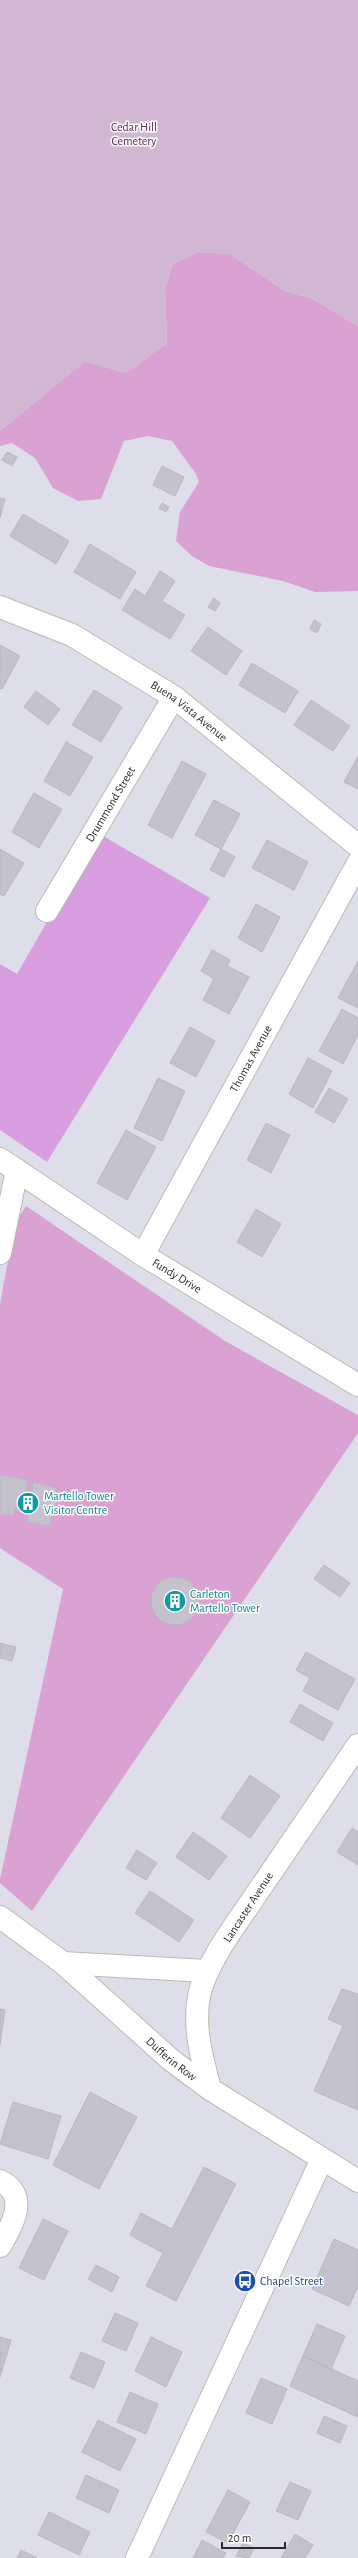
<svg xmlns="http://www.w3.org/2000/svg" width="358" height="2558" font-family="'Alegreya Sans',sans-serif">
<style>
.green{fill:#daa1d3}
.cemetery{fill:#d1b7d2}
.pitch{fill:#d89ee0}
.building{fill:#c3c2cd;stroke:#b9b8c5}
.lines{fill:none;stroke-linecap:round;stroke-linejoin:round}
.minor-casing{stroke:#b9bcb1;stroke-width:24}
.tertiary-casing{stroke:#b9bcb1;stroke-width:24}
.minor{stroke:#fff;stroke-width:22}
.tertiary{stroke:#fff;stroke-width:22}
.labels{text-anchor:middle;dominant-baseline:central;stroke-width:3;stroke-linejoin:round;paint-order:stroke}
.park-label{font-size:12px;fill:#5e234f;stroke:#fff}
.street-label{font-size:12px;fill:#2a2a2a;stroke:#fff}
.culture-label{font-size:12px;fill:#0d838f;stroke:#fff;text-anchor:start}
.transit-label{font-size:12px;fill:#164399;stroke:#fff;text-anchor:start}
</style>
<rect width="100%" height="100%" fill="#dedeea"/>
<path class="green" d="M199,252L230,254L285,291L311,298L358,326V591L315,592L283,581L209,566L192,556L176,541L180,512L199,482L196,474L172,441L148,436L124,441L101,499L78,501L53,488L35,458L12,443L0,446V431L85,361L126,373L167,343L165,290L173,264Z
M26,1206L225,1341L358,1415V1433L32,1911L0,1883V1879L63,1589L0,1548V1304L15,1223Z"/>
<path class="cemetery" d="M0,0H358V326L311,298L285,291L230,254L199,252L173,264L165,290L167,343L126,373L85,361L0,431Z"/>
<path class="pitch" d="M98,833L210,898L47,1162L0,1130V964L17,974Z"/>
<path class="building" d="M7,452L17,457L12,466L2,460Z
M162,466L184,477L175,496L153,485Z
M0,498L5,499L0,518Z
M162,503L169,507L166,512L159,508Z
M23,514L69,541L56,564L10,536Z
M90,544L136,572L120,599L74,572Z
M160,571L175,581L162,601L185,615L170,639L122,610L135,589L145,596Z
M214,598L220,603L215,611L208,607Z
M314,620L321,624L317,633L310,629Z
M208,627L242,651L226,675L191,651Z
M0,645L20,656L2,689L0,688Z
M252,663L298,691L285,713L239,685Z
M94,690L122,707L101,742L72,725Z
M36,691L60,709L48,725L24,707Z
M311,700L350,726L333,751L294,725Z
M66,742L93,757L70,796L44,781Z
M358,756V789L344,782Z
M182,761L206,774L172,838L148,825Z
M34,793L62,809L39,848L12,832Z
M214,800L240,814L221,849L195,835Z
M267,840L308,862L294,890L252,868Z
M0,849L24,863L4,896L0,894Z
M221,849L235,857L224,877L210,870Z
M256,904L280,917L262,952L238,938Z
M212,950L230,960L227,966L249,977L229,1014L203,1000L214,979L201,971Z
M358,961V1008L338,998Z
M342,1009L358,1018V1035L343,1064L319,1051Z
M190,1027L215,1041L196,1077L170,1063Z
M308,1058L332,1071L313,1108L289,1094Z
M158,1078L185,1091L162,1141L134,1128Z
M329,1088L348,1099L334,1123L315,1112Z
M266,1123L290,1135L271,1173L247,1160Z
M126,1130L156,1147L127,1200L97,1183Z
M256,1209L281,1224L262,1257L237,1242Z
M0,1475L28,1480L26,1491L32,1492L33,1482L56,1488V1506H53L50,1526L27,1522L28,1511L14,1509L13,1516L0,1514Z
M324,1565L350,1583L340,1597L314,1579Z
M151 1601a24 24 0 1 1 48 0a24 24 0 1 1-48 0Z
M0,1643L16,1647L12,1661L0,1658Z
M306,1652L355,1679L338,1710L303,1691L310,1678L296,1670Z
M300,1704L333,1723L323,1741L290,1722Z
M250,1775L280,1796L250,1838L221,1818Z
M352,1828L358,1832V1865L337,1852Z
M193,1832L227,1856L209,1880L176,1857Z
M137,1850L157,1863L146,1880L126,1868Z
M150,1891L194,1920L179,1942L135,1913Z
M342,1989L358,1994V2110L314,2091L343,2026L328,2019Z
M0,2009L5,2010L0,2045Z
M90,2092L137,2117L99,2189L53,2165Z
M13,2102L61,2116L48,2159L0,2144Z
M204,2167L236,2184L176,2301L146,2286L163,2253L130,2235L141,2213L172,2229Z
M43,2219L68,2231L44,2280L19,2268Z
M334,2239L358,2250V2287L349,2306L312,2289Z
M96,2265L119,2277L112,2292L88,2279Z
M115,2313L138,2323L126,2351L102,2341Z
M317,2324L345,2336L331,2369L303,2356Z
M0,2337L11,2340L0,2377Z
M151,2337L182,2352L166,2387L135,2371Z
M81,2352L105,2362L94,2388L70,2378Z
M303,2356L358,2381V2417L290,2386Z
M261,2378L287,2389L272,2424L246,2413Z
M130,2392L158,2404L146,2434L117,2422Z
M324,2416L347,2426L340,2443L317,2433Z
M98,2420L136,2439L120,2471L82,2452Z
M86,2475L119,2490L109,2513L76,2498Z
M290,2482L311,2491L298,2520L276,2511Z
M228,2490L250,2502L228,2543L206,2532Z
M49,2512L90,2532L79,2555L38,2535Z
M295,2534L313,2545L305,2558H281Z
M202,2540L226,2553L223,2558H193Z
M243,2543L254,2548L249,2558L236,2556Z
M21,2550L37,2558H17Z"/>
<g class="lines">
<g class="minor-casing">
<g id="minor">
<path id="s1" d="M0,607L72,635L174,697L358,846"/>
<path id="s2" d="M47,911L174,697"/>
<path id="s3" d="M0,1159L143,1255L358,1385"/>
<path d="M0,1253L17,1170"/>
<path id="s4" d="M143,1255L358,863"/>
<path id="s5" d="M0,1917L63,1963L171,2060L210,2089"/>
<path d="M0,2181C30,2195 12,2226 0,2246"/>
<path d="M137,2558L322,2159"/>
</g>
</g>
<g class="tertiary-casing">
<path id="tertiary" d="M358,1745C324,1794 291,1844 257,1893C238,1922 206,1962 199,1996C193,2028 202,2058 210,2089L358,2181
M63,1963L207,1971"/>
</g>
<use href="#minor" class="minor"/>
<use href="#tertiary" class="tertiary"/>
</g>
<defs>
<g id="building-disc" transform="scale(1.15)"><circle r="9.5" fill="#0f9aa8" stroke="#fff"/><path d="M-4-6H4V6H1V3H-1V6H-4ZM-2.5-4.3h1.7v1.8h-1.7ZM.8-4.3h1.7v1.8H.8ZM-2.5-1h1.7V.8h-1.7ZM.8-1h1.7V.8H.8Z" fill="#fff"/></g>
<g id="bus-disc" transform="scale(1.15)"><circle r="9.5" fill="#1a4fb4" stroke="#fff"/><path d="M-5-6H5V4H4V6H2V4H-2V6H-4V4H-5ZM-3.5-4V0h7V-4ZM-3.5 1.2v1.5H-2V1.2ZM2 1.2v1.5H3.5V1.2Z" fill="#fff"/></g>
</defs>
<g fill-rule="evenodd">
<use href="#building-disc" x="28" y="1503"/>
<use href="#building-disc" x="175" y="1601"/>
<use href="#bus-disc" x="245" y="2281"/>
</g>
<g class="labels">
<g class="park-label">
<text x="134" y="127">Cedar Hill<tspan x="134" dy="14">Cemetery</tspan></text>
</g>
<g class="street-label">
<text stroke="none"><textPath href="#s1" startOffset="217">Buena Vista Avenue</textPath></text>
<text stroke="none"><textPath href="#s2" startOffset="124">Drummond Street</textPath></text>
<text stroke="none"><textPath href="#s4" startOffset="224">Thomas Avenue</textPath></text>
<text stroke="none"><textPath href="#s3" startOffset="212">Fundy Drive</textPath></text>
<text transform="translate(248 1907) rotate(-57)">Lancaster Avenue</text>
<text stroke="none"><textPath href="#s5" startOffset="223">Dufferin Row</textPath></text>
</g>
<g class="culture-label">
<text x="44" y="1496">Martello Tower<tspan x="44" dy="14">Visitor Centre</tspan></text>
<text x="190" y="1594">Carleton<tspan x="190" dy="14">Martello Tower</tspan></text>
</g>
<g class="transit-label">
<text x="260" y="2281">Chapel Street</text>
</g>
</g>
<path d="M222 2542v6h63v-6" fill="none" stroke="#2a2a2a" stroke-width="2"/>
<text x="228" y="2542" font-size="12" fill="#2a2a2a" stroke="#ffffff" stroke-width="3" paint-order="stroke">20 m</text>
</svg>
